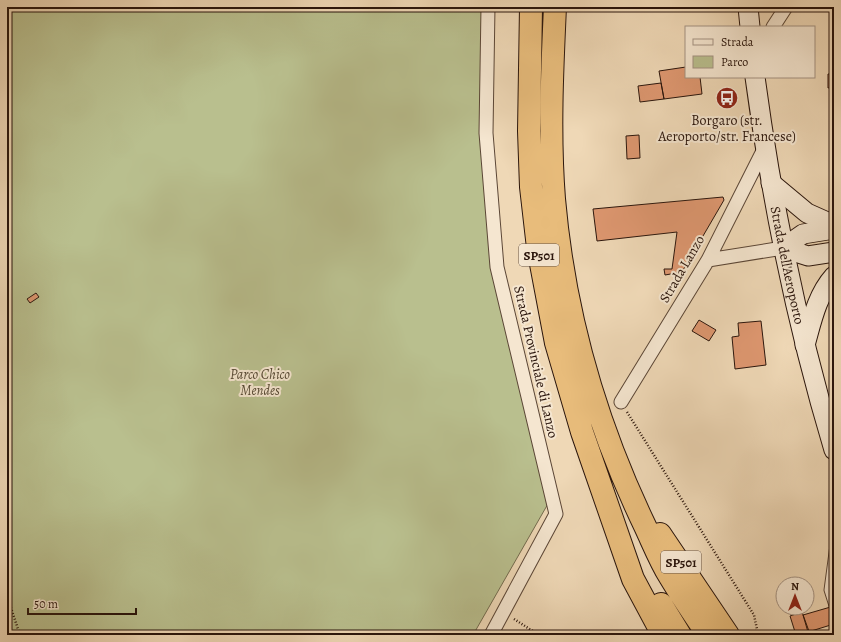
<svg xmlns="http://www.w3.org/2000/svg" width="841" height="642" font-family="Alegreya,serif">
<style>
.green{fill:#b9bf8e;stroke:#726a4d}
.building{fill:#df9871;stroke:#2a150c}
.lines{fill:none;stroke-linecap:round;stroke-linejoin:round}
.lane-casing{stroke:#5b4636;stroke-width:9}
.street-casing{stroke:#5b4636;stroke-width:15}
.secondary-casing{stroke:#2a150c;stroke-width:21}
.highway-casing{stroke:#2a150c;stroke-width:24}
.path{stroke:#2a150c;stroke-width:2.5;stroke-dasharray:1 2;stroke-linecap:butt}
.lane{stroke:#f5e6d0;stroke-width:7}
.street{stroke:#f5e6d0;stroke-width:13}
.secondary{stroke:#f5e6d0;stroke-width:19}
.highway{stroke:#e8bc7b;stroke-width:22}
.labels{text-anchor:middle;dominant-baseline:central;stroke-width:4;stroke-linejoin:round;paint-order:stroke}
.shield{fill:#f5e6d0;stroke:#675447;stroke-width:1}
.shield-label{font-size:13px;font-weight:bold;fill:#2a150c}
.poi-label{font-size:14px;fill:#2a150c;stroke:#f5e6d0}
.street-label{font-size:14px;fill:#2a150c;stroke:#f5e6d0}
.park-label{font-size:14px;font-style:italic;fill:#554833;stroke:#f5e6d0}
</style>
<rect width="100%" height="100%" fill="#efd8b6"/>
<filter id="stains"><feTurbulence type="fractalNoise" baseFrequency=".005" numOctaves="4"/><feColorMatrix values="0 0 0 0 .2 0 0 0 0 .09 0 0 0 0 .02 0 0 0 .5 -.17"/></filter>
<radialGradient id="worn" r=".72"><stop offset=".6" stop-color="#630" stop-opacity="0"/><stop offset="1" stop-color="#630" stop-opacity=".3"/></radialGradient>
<path class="green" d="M7,7H485L481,45L504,311L549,502L473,635H7Z"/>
<path class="building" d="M686,67V77H700L702,94L664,99L659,71Z
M828,74H834V87L828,88Z
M661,83L664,99L640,102L638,86Z
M639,135L640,158L627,159L626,136Z
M723,197L724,200L682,272L665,275L664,269H672L677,232L597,241L593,209Z
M36,293L39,297L30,303L27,299Z
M699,320L716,330L709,341L692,331Z
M761,321L766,365L735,369L732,337L739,336L738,323Z
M834,606V624L808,632L803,615Z
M802,612L810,634L796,635L790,616Z"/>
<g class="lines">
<g class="lane-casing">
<path id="lane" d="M834,545L828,590L834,609"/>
</g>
<g class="street-casing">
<path id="street" d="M488,7L486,133L497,267L556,514L491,635
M773,27L786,7
M708,260L783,248
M621,402L708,260L764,149"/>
</g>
<g class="secondary-casing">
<g id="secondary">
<path d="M748,7L750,27"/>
<path id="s1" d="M755,77C772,203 797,327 834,450"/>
<path d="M771,183L807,213L834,225"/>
<path d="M783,248L803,234L834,229"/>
<path d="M783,248L808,256L834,252"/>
<path d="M805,345C812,320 817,295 834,276"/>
</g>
</g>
<g class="highway-casing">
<path id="highway" d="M531,7L529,131L531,187L538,248L556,343L582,432L633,579L663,635
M555,7C552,71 549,135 554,199C564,313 596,424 645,526C653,543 660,561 670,577C682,597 695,616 708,635
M660,534L728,635
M661,604L680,635"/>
</g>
<path class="path" d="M627,412L754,615L757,629L755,635
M7,596L20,635
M514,619L539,635"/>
<use href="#lane" class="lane"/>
<use href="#street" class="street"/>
<use href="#secondary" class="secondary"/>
<use href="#highway" class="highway"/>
</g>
<defs>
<g id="bus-disc" transform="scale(1.15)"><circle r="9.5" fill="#8f2418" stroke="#f5e6d0"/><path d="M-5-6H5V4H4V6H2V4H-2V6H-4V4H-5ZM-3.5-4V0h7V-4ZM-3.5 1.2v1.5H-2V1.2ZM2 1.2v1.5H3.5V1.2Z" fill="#fff"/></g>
</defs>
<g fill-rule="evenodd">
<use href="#bus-disc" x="727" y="98"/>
</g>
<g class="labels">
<g class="shield">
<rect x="519" y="244" width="40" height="22" rx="3"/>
<rect x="661" y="551" width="40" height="22" rx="3"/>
</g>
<g class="shield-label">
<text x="539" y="255">SP501</text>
<text x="681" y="562">SP501</text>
</g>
<g class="poi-label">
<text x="727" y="120">Borgaro (str.<tspan x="727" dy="16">Aeroporto/str. Francese)</tspan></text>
</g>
<g class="street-label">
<text stroke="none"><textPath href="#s1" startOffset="191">Strada dell'Aeroporto</textPath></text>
<text transform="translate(682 269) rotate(-60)">Strada Lanzo</text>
<text transform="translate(536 362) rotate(77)">Strada Provinciale di Lanzo</text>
</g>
<g class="park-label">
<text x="260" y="374">Parco Chico<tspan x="260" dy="16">Mendes</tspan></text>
</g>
</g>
<rect width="841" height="642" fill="none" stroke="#efd8b6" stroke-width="24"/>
<rect x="8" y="8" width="825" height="626" fill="none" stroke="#2a150c" stroke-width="2"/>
<rect x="12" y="12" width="817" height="618" fill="none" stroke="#2a150c"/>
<rect x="685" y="26" width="130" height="52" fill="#f5e6d0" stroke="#a49282"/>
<rect x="693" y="39" width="20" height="6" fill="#f5e6d0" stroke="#a49282"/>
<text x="721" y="46" font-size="12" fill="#2a150c">Strada</text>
<rect x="693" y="56" width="20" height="12" fill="#b9bf8e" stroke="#a49282"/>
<text x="721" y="66" font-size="12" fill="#2a150c">Parco</text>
<g transform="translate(795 596)"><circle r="19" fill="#f5e6d0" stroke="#a49282"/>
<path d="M0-3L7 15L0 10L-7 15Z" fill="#8f2418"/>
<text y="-6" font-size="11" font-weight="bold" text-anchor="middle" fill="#2a150c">N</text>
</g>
<path d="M28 608v6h108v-6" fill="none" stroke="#2a150c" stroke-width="2"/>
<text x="34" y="608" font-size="12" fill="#2a150c" stroke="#f5e6d0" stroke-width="3" paint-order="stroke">50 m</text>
<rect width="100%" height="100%" filter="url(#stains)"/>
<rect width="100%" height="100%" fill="url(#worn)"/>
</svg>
